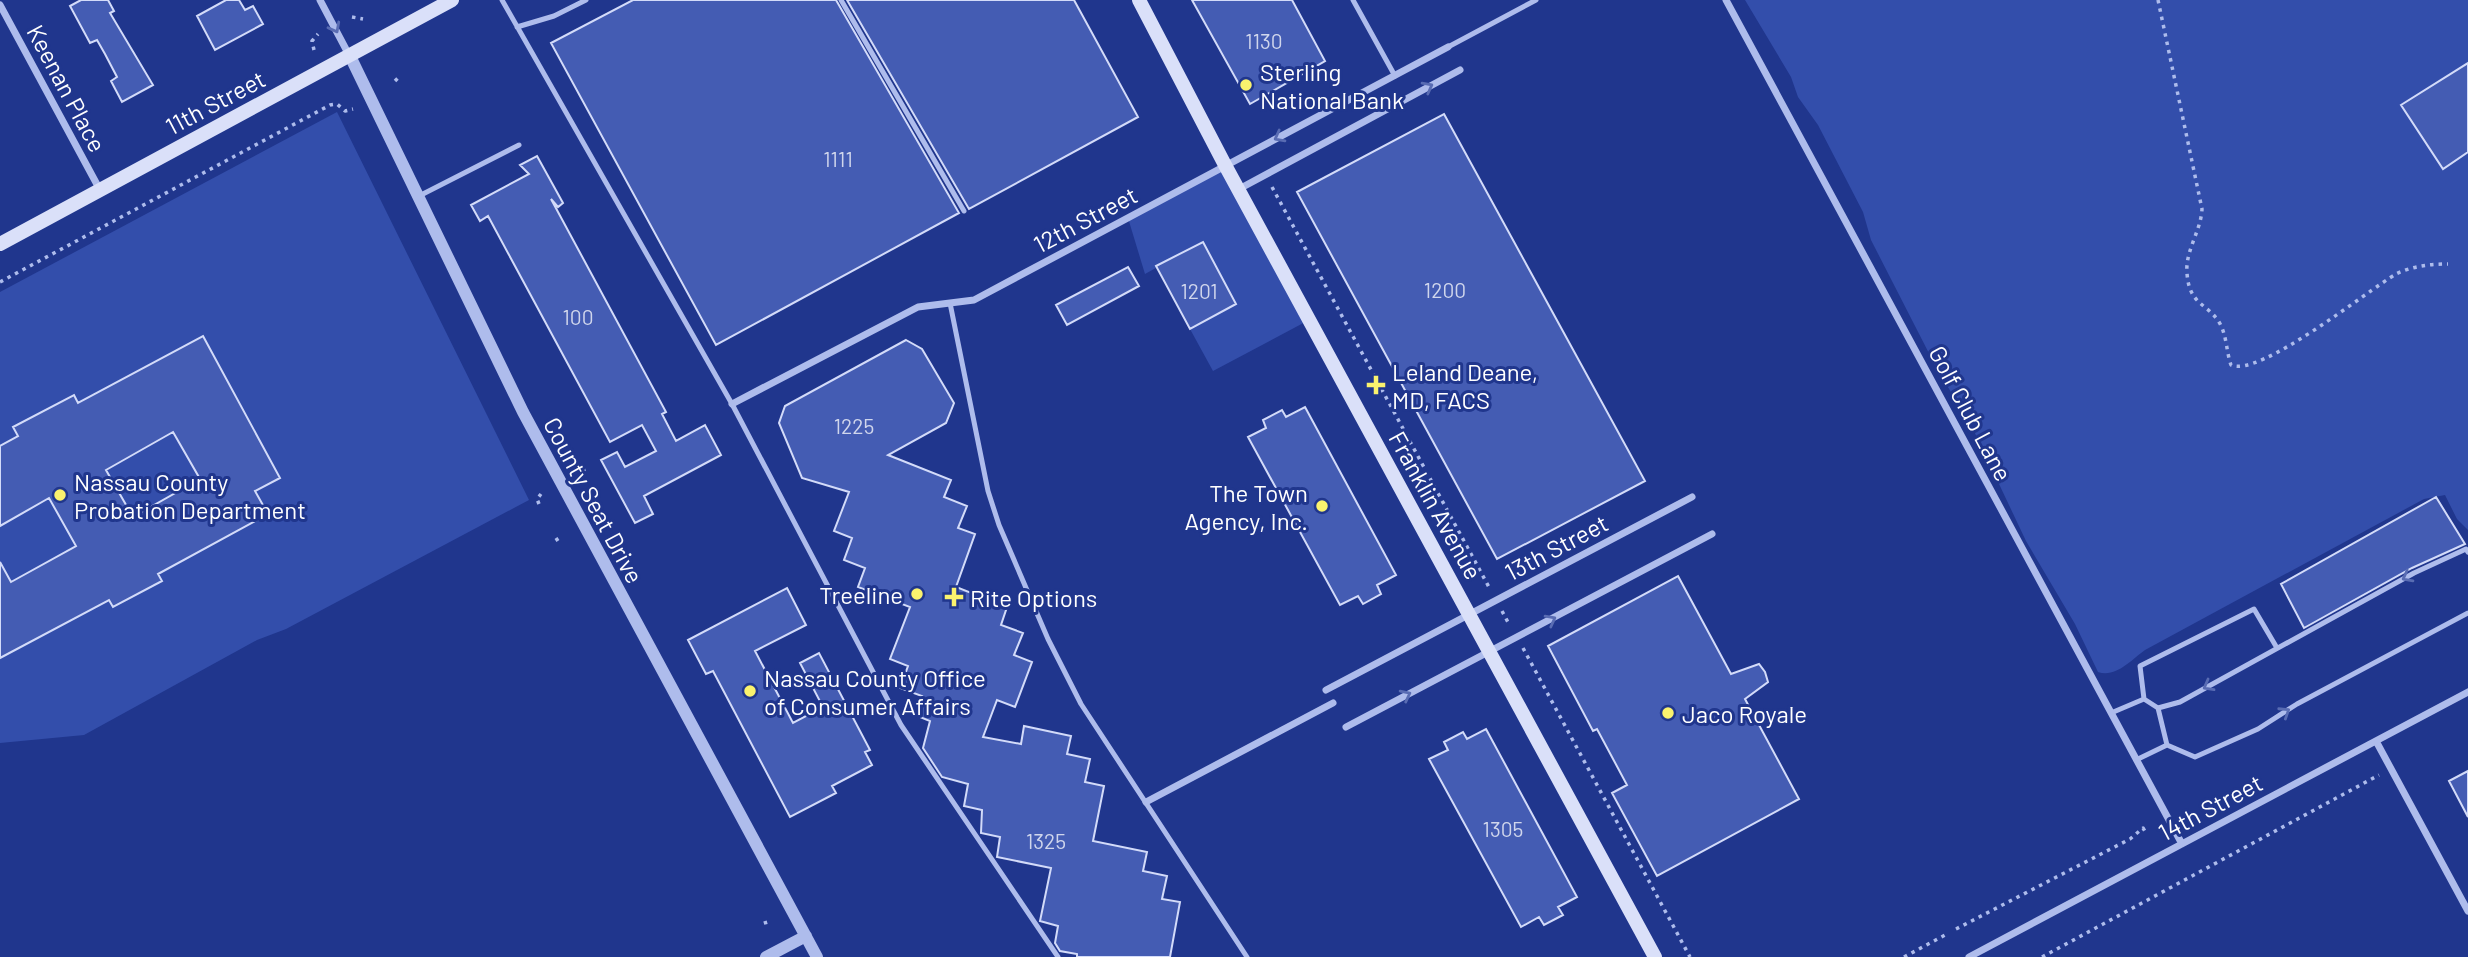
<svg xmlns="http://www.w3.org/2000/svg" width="2468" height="957" font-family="Barlow,sans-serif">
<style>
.green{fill:#334eab}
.building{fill:#445cb3;stroke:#d3dbf9;stroke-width:2;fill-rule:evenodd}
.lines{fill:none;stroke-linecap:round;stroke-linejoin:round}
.path{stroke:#aebcec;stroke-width:3.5;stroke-dasharray:3.5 5;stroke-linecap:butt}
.service{stroke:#aebcec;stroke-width:5}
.minor{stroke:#aebcec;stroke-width:7}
.tertiary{stroke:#aebcec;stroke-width:12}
.secondary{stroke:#dae0f9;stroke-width:14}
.oneway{stroke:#596cb3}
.poi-dot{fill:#faf26e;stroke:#20368d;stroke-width:2.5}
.labels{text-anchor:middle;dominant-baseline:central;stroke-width:6;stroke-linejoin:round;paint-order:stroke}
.number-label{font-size:21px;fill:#d0d6ec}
.poi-label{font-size:24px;fill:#fff;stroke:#20368d;text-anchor:start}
.street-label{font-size:24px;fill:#fff;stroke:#20368d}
</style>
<rect width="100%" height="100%" fill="#20368d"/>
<path class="green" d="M1745,0H2468V530L2457,519L2445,495L2424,499L2145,650C2131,660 2116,678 2098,672L2075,624L2026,541L1973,429L1936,367L1871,240L1863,212L1818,125L1798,97L1791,77Z
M337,112L529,500L286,629L257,640L84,735L0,743V292Z
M1225,165L1309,320L1213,371L1190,329L1236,304L1201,243L1145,274L1128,218Z"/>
<path class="building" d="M81,0H108L114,11L110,13L153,85L122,102L111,81L117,77L105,54L97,40L90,43L70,6Z
M226,0H239L245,10L253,6L263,24L215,50L197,16Z
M633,0H836L959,213L716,345L551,43Z
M847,0H1074L1138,117L969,209Z
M1192,0H1292L1325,61L1250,104Z
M2468,63V152L2443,169L2401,105Z
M1444,114L1645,481L1497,559L1297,192Z
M537,156L563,203L558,207L551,199L666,412L662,414L676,441L705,425L721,455L644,496L653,514L635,523L601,460L617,452L625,467L656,451L642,425L610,442L488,216L480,221L471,205L529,174L520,165Z
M1203,242L1236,304L1190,329L1156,266Z
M1128,267L1139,286L1067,325L1056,305Z
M203,336L280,478L255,491L268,514L158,574L162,581L113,607L109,600L0,658V562L11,582L76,546L49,498L0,526V446L18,436L13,427L74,395L78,403ZM173,432L200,479L133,517L106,470Z
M906,340L922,349L954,403L946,423L888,455L951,480L944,497L967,506L958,528L975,534L956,587L1007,607L1001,625L1023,633L1014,655L1032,662L1015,707L997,700L983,737L1021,744L1024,726L1071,736L1067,754L1090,759L1085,782L1104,786L1093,841L1147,852L1143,871L1167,876L1162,899L1180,902L1170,957H1077V954L1060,951L1055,943L1058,926L1040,921L1051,868L997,857L1000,837L981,833L982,810L964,806L968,784L942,777L923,748L930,721L915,715L922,696L900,688L908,666L890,659L910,607L858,587L865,568L844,560L852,538L834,531L849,492L802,478L779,423L785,406Z
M1305,407L1396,575L1377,585L1381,594L1363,604L1358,596L1340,605L1248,437L1266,428L1263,420L1282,410L1286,417Z
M2436,497L2465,544L2412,568L2304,628L2281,584Z
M1678,576L1731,674L1759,664L1765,672L1768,682L1745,699L1799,799L1657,876L1612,793L1627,785L1597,729L1593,731L1548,646Z
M787,588L806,625L755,651L793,723L823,707L800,663L819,653L870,750L865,752L872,765L832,786L836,793L790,817L713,671L706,674L688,640Z
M1486,729L1577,897L1558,907L1563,915L1544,925L1539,917L1521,927L1429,759L1448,750L1444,742L1463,732L1467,739Z
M2468,771V817L2449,781Z"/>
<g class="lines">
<path class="path" d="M2158,0L2202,209C2201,231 2185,251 2187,273C2189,305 2207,303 2219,322C2227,335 2226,351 2231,365C2259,378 2367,291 2396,274C2412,266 2431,264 2448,264
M352,17L363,19
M314,50L312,41L318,34
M395,81L399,77
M1272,187L1490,589
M0,282L330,105L337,104L345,111L353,109
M582,470L587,469
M539,504L537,499L541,494
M556,538L560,544
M1502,611L1510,626
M1523,648L1690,957
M765,921L767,928
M1956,929L2130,839L2143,828L2146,833
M1904,957L1947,934
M2042,957L2379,775"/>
<path class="service" d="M502,0L732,404L901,725L1058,957
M841,0L964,211
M1353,0L1395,76
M517,27L554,16L586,0
M1448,47L1536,0
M419,196L519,145
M950,303L988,491L999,525L1048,639L1081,704L1247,957
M2144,699L2140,666L2254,609L2277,648
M2158,708L2167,745
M2111,713L2144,699L2158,708L2180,702L2414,573L2466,549L2468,552
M2136,760L2167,745L2195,757L2258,729L2297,704L2468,613"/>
<path class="minor" d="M320,0L349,55
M1726,0L2182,844
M0,5L100,190
M1239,189L1460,70
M732,404L918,307L974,300L1448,47
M1326,690L1692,497
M1346,727L1712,534
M2376,741L2468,911
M1146,802L1333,703
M1969,957L2468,692"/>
<path class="tertiary" d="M350,56L523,412L817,957
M766,957L806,936"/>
<path class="secondary" d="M1139,0L1225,165L1655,957
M0,244L452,0"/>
</g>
<defs><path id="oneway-chevron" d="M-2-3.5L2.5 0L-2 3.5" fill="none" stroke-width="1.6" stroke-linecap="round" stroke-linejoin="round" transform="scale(1.75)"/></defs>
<g class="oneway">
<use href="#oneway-chevron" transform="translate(335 28) rotate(62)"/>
<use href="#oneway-chevron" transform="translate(1428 87) rotate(-28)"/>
<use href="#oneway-chevron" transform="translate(1279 137) rotate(152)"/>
<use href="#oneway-chevron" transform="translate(2407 577) rotate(152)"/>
<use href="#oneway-chevron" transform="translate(1551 620) rotate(-28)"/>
<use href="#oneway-chevron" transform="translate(2208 686) rotate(151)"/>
<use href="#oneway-chevron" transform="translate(1406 695) rotate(-27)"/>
<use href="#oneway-chevron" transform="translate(2285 712) rotate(-33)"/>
</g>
<g class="poi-dot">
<circle cx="1246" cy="85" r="7"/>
<path d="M1372.5 374.5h7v7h7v7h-7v7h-7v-7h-7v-7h7z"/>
<circle cx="60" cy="495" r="7"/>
<circle cx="1322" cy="506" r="7"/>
<circle cx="917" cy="594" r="7"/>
<path d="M950.5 586.5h7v7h7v7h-7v7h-7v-7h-7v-7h7z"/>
<circle cx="750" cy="691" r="7"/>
<circle cx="1668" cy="713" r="7"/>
</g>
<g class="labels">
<g class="number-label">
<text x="1264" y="40">1130</text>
<text x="838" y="158">1111</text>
<text x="1445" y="289">1200</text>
<text x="1199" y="290">1201</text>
<text x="578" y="316">100</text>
<text x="854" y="425">1225</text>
<text x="1503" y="828">1305</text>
<text x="1046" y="840">1325</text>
</g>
<g class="poi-label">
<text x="1260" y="71">Sterling<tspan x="1260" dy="28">National Bank</tspan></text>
<text x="1392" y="371">Leland Deane,<tspan x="1392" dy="28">MD, FACS</tspan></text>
<text x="74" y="481">Nassau County<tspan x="74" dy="28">Probation Department</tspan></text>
<text x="1308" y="492" text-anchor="end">The Town<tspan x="1308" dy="28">Agency, Inc.</tspan></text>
<text x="903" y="594" text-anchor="end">Treeline</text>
<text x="970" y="597">Rite Options</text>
<text x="764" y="677">Nassau County Office<tspan x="764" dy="28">of Consumer Affairs</tspan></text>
<text x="1682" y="713">Jaco Royale</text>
</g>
<g class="street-label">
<text transform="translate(67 88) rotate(62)">Keenan Place</text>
<text transform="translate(215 102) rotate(-28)">11th Street</text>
<text transform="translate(1085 219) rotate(-28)">12th Street</text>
<text transform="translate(1971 413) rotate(62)">Golf Club Lane</text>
<text transform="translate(594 500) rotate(62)">County Seat Drive</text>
<text transform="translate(1436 505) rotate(61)">Franklin Avenue</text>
<text transform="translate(1556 547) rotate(-28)">13th Street</text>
<text transform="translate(2210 807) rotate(-28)">14th Street</text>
</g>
</g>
</svg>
